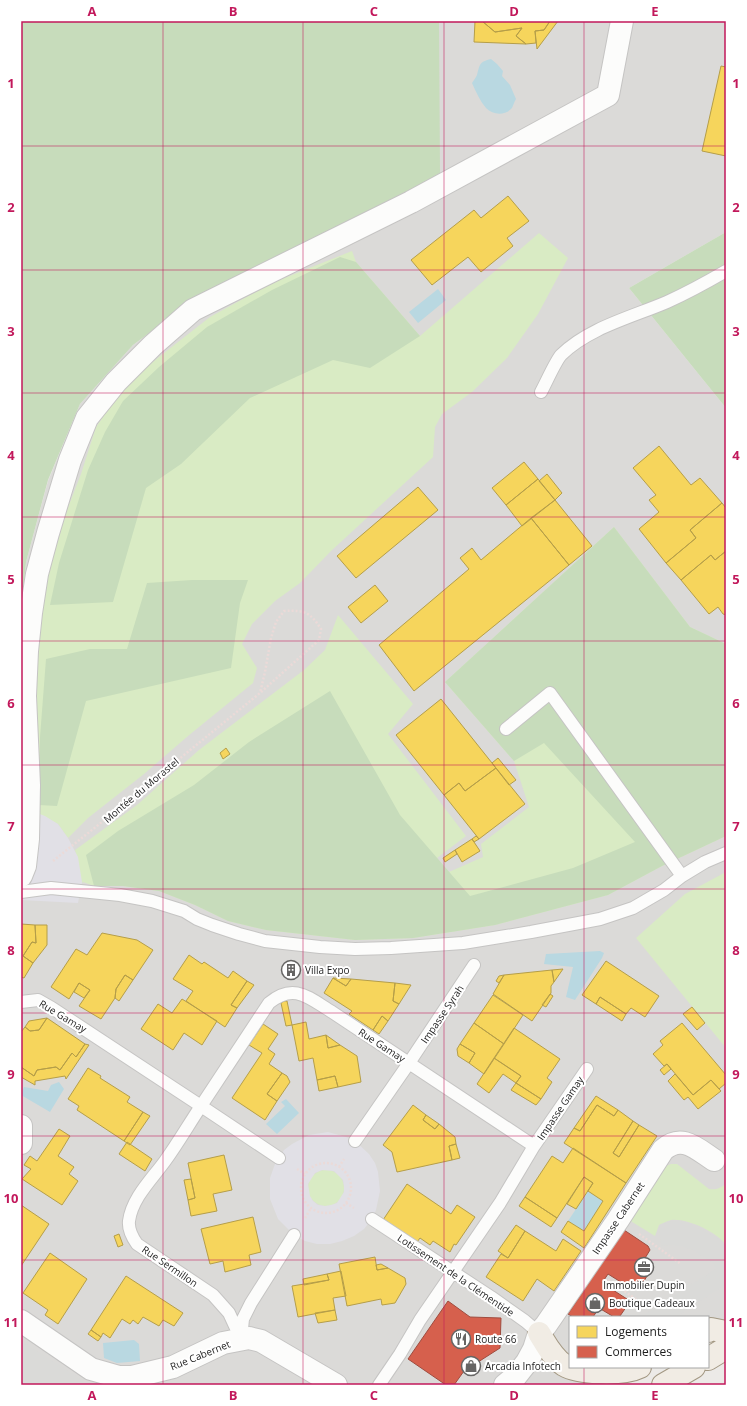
<svg xmlns="http://www.w3.org/2000/svg" width="747" height="1406" font-family="'Open Sans',sans-serif">
<style>
.residential{fill:#dbdad8}
.religious{fill:#dadad8}
.grass{fill:#d9ebc4}
.forest{fill:#c7dcbb}
.plaza{fill:#e1e0e6;fill-rule:evenodd}
.water{fill:#b9d8e1}
.homes{fill:#f6d55c;stroke:#b59e49}
.shops{fill:#d6604d;stroke:#9f4c3f}
.lines{fill:none;stroke-linecap:round;stroke-linejoin:round}
.lane-casing{stroke:#c5c4c3;stroke-width:14}
.street-casing{stroke:#c5c4c3;stroke-width:24}
.primary-casing{stroke:#a39883;stroke-width:24}
.path{stroke:#ebdad8;stroke-width:2.5;stroke-dasharray:2 2;stroke-linecap:butt}
.lane{stroke:#fcfcfb;stroke-width:12}
.street{stroke:#fcfcfb;stroke-width:22}
.primary{stroke:#f1ece4;stroke-width:22}
.grid{fill:none;stroke:#c2185b;stroke-width:1;stroke-opacity:0.55}
.labels{text-anchor:middle;dominant-baseline:central;stroke-width:4;stroke-linejoin:round;paint-order:stroke}
.street-label{font-size:10px;fill:#1e1e1e;stroke:#fff}
.poi-label{font-size:10px;fill:#1e1e1e;stroke:#fff;text-anchor:start}
.neatline{fill:none;stroke:#c2185b;stroke-width:1.5}
.grid-label{font-size:13px;text-anchor:middle;font-weight:bold;fill:#c2185b}
</style>
<rect width="100%" height="100%" fill="#eceae7"/>
<path class="residential" d="M439,21H726V232L629,288L726,408V1332L708,1331V1317H570V1367L634,1370L584,1385H21V613L26,562L48,481L80,404L133,345L200,295L439,174Z"/>
<path class="religious" d="M671,1221L686,1222L709,1233L721,1240L726,1247V1284L676,1317H641L682,1290L716,1269L712,1262L691,1249L680,1246L671,1245L661,1246L659,1226Z
M21,1341L84,1381L81,1385H21Z"/>
<path class="grass" d="M539,233L568,258L538,314L507,358L472,392L442,414L435,427L433,457L331,551L300,583L275,601L252,624L242,644L257,668L253,683L188,736L144,774L88,818L68,838L58,824L32,811L34,723L40,617L48,574L67,510L81,474L96,427L127,382L210,317L272,283L352,251L356,262L420,336Z
M614,527L690,627L726,644V836L662,866L608,895L495,925L413,938L355,940L266,930L228,921L195,905L159,891L123,886H94L83,882L82,883L75,850L137,805L199,750L304,670L325,650L338,615L413,704L388,734L466,836L437,858L449,872L483,857L481,844L529,807L514,761L445,682Z
M726,872V1048L636,938L685,894Z
M671,1164H677L709,1189C717,1190 720,1188 726,1184V1245C717,1232 687,1218 671,1220C667,1221 663,1223 659,1225L655,1236L629,1220L666,1166Z
M308 1188a18 18 0 1 1 36 0a18 18 0 1 1-36 0Z"/>
<path class="forest" d="M21,21H439L440,174L322,235L200,295L133,345L80,404L48,480L26,562L21,613Z
M726,232V408L629,288Z
M340,257L356,262L420,336L370,368L333,360L250,398L181,464L146,488L113,602L50,605L59,563L88,470L105,432L123,401L159,367L207,327L272,290Z
M614,527L690,627L726,644V836L662,866L608,895L495,925L413,938L355,940L266,930L228,921L195,905L159,891L123,886H94L86,855L118,831L194,785L249,742L330,691L400,815L470,896L573,868L635,842L544,743L514,761L445,682Z
M192,580H248L240,603L231,668L86,701L57,806L39,805L40,737L46,659L90,649H127L147,583Z"/>
<path class="plaza" d="M21,810L32,811L45,816L58,824L68,838L78,857L82,882L78,903L21,900Z
M328,1132L346,1137L355,1141L369,1154L375,1163L378,1172L380,1191L376,1210L372,1219L364,1229L354,1236L342,1241L330,1244H317L305,1241L294,1235L278,1219L270,1199V1178L275,1164L279,1158L284,1150L292,1144L309,1135ZM322,1170L334,1171L343,1180L344,1186V1192L337,1203L331,1205L325,1206L318,1205L313,1201L310,1196L308,1184L315,1173Z"/>
<path class="water" d="M491,59L497,64L503,71L502,76L510,85L516,99C514,102 513,106 512,108C505,116 493,115 486,108C480,101 476,92 472,83C474,80 476,77 477,75C480,64 479,62 491,59Z
M438,289L446,300L418,323L409,312Z
M600,951L604,953L602,958L575,1000L566,997L573,967L544,964L546,954Z
M59,1082L64,1089L50,1112L21,1095L24,1087L48,1091L51,1085Z
M286,1099L299,1113L277,1134L266,1124L285,1106L281,1102Z
M588,1191L603,1201L584,1231L568,1221Z
M134,1340L139,1344L140,1361L117,1363L104,1358L103,1343Z"/>
<path class="homes" d="M475,21H482L495,32L522,28L516,36L526,44L474,42Z
M482,21H550L544,30L535,31L536,43L526,44L516,36L522,28L495,32Z
M550,21H558L537,49L535,31L544,30Z
M721,66L726,67V156L702,151Z
M508,196L529,221L507,238L513,246L481,272L468,257L432,285L411,260L474,210L481,218Z
M659,446L691,485L700,478L722,503L690,530L696,538L666,563L639,529L659,512L649,500L656,495L633,468Z
M524,462L538,479L506,505L492,488Z
M547,474L562,493L555,500L539,481Z
M538,479L555,500L522,526L506,505Z
M418,487L438,510L356,578L337,556Z
M555,500L592,546L569,565L531,518Z
M722,503L726,508V551L715,560L711,555L681,580L666,563L696,538L690,530Z
M531,518L569,565L414,691L379,645L469,569L460,558L472,548L481,560Z
M726,551V615L723,614L718,607L709,614L681,580L711,555L715,560Z
M375,585L388,601L361,623L348,607Z
M441,699L496,768L465,791L459,783L444,795L396,735Z
M226,748L230,754L223,759L220,753Z
M498,758L516,780L509,785L492,763Z
M496,768L525,804L479,839L444,795L459,783L465,791Z
M476,836L479,839L474,842L472,839Z
M472,839L480,851L462,862L455,850Z
M455,850L457,854L445,862L443,858Z
M21,924L35,925L36,943L32,942L23,956L33,963L24,978L21,977Z
M35,925H47V945L33,963L23,956L32,942L36,943Z
M102,933L137,940L153,950L133,980L125,975L116,989L115,998L101,1019L79,1006L90,990L79,983L69,999L51,987L76,949L87,955Z
M189,955L202,964L204,962L228,978L233,971L247,981L231,1005L237,1008L225,1027L186,1001L193,991L173,979Z
M606,961L659,996L645,1017L631,1008L626,1014L600,997L596,1004L582,995Z
M287,962L300,970L294,978L282,970Z
M563,969L554,982L552,970Z
M552,970L554,982L551,986V993L532,1021L493,994L504,975Z
M125,975L133,980L119,1001L115,998L116,989Z
M504,975L499,983L496,981L499,976Z
M333,978L346,986L351,979L395,983L393,1001L399,1004L388,1021L382,1016L373,1030L349,1014L352,1011L324,993Z
M333,978L351,979L346,986Z
M247,981L254,985L237,1008L231,1005Z
M79,983L90,990L84,998L74,992Z
M395,983L411,985L399,1004L393,1001Z
M550,994L553,996L546,1007L542,1005Z
M493,995L523,1015L504,1044L474,1023Z
M600,997L626,1014L622,1021L596,1004Z
M182,999L217,1021L202,1045L184,1033L173,1050L141,1029L158,1004L172,1013Z
M284,1001H287L292,1025L286,1026L281,1003Z
M692,1007L705,1023L697,1030L683,1014Z
M382,1016L388,1021L379,1034L373,1030Z
M47,1018L85,1044L76,1057L72,1053L60,1070L56,1067L37,1070L34,1076L21,1067V1032L25,1027L30,1031L39,1030Z
M47,1018L39,1030L30,1031L25,1027L29,1021Z
M306,1022L309,1039L326,1035L328,1048L340,1045L357,1056L361,1082L338,1087L335,1076L317,1080L313,1058L299,1061L292,1025Z
M474,1023L504,1044L484,1074L469,1063L475,1053L460,1044Z
M682,1023L726,1075V1083L719,1089L711,1080L693,1095L667,1064L664,1066L653,1054L663,1045L660,1041Z
M263,1024L278,1034L268,1049L275,1054L269,1064L282,1073L267,1094L277,1101L265,1120L232,1098L262,1053L249,1045Z
M514,1028L560,1059L547,1078L552,1082L541,1099L516,1083L521,1076L494,1058Z
M326,1035L340,1045L328,1048Z
M85,1044L89,1045L66,1079L65,1076L35,1081V1085L21,1077V1067L34,1076L37,1070L56,1067L60,1070L72,1053L76,1057Z
M460,1044L475,1053L469,1063L458,1056L457,1049Z
M494,1058L521,1076L516,1083L503,1074L489,1093L477,1084Z
M667,1064L671,1069L664,1075L660,1070Z
M88,1068L101,1076L100,1078L130,1097L127,1102L143,1112L124,1141L77,1110L79,1106L68,1099Z
M282,1073L287,1076L290,1082L277,1101L267,1094Z
M675,1074L693,1095L711,1080L721,1091L698,1109L688,1097L684,1100L668,1081Z
M335,1076L338,1087L319,1091L317,1080Z
M516,1083L541,1099L536,1105L511,1090Z
M596,1096L618,1110L614,1116L597,1105L580,1131L574,1128Z
M413,1105L426,1115L423,1120L435,1129L439,1124L455,1137L456,1144L449,1146L452,1160L397,1172L392,1152L383,1145Z
M597,1105L614,1116L618,1110L633,1121L613,1153L619,1157L639,1125L657,1136L626,1183L564,1143L574,1128L580,1131Z
M143,1112L150,1116L130,1145L124,1141Z
M426,1115L439,1124L435,1129L423,1120Z
M633,1121L639,1125L619,1157L613,1153Z
M59,1129L70,1136L58,1156L74,1167L69,1174L78,1181L62,1205L22,1179L31,1169L24,1165L30,1156L37,1161Z
M127,1142L152,1159L145,1171L119,1154Z
M456,1144L460,1158L452,1160L449,1146Z
M573,1148L626,1183L584,1248L561,1232L568,1221L584,1231L603,1201L588,1191L593,1183L584,1177L557,1218L525,1197L552,1156L563,1163Z
M224,1155L232,1190L213,1194L217,1211L191,1216L188,1200L195,1198L188,1163Z
M584,1177L593,1183L576,1209L567,1204Z
M191,1179L195,1198L188,1200L184,1180Z
M407,1184L451,1214L457,1205L475,1217L456,1245L454,1244L450,1252L433,1241L430,1245L420,1238L417,1242L383,1220Z
M525,1197L557,1218L551,1227L519,1206Z
M21,1205L49,1224L21,1266Z
M253,1217L261,1252L249,1255L251,1265L225,1272L223,1261L210,1264L201,1229Z
M516,1225L525,1231L508,1258L498,1251Z
M525,1231L556,1251L563,1239L581,1251L554,1291L537,1279L523,1301L486,1277L501,1254L508,1258Z
M119,1234L123,1245L118,1247L114,1236Z
M50,1253L87,1279L58,1324L45,1315L48,1310L23,1293Z
M375,1257L377,1270L388,1268L405,1278L406,1284L395,1303L382,1305L381,1299L347,1306L339,1264Z
M381,1264L388,1268L377,1270L376,1265Z
M341,1271L346,1296L333,1298L335,1310L298,1317L292,1286L329,1280L327,1274Z
M327,1274L329,1280L304,1285L303,1279Z
M126,1276L183,1313L174,1326L163,1320L159,1326L143,1317L138,1324L133,1320L130,1324L122,1319L110,1338L103,1333L101,1337L91,1330Z
M335,1310L337,1320L318,1323L315,1313Z
M91,1330L101,1337L98,1341L88,1334Z"/>
<path class="shops" d="M624,1230L648,1246L650,1250L639,1268L646,1271L647,1276L640,1288L632,1289L608,1274L602,1283L627,1299L629,1303L620,1316L614,1317L599,1308L593,1317H573L568,1314Z
M448,1301L470,1317L501,1318L500,1348L464,1371L454,1385H446L408,1359Z"/>
<g class="lines">
<g class="lane-casing">
<path id="lane" d="M541,392C546,383 555,362 561,355C588,328 632,317 667,302C687,293 707,282 726,271
M506,729L550,693L682,876
M21,892L51,888L120,895L152,901L184,911L197,919L212,925L239,934L265,941L320,947L355,949L391,948L463,943L531,932L600,919L633,908L664,890L682,876L705,862L726,853
M21,1002L38,1000L52,1008L201,1106L269,1003C294,982 309,998 332,1012L534,1146L500,1203L420,1320L400,1354L379,1385
M355,1141L409,1063L474,965
M534,1146L587,1069
M372,1219L491,1297L525,1321L539,1333
M241,1339L229,1313L213,1295L137,1244C132,1237 128,1230 129,1221C132,1198 152,1179 165,1161C178,1143 189,1124 201,1106L279,1158
M241,1339L243,1319L251,1303L294,1235"/>
</g>
<g class="street-casing">
<path id="street" d="M21,876L25,866L28,839L29,785L25,696L27,651L31,613L37,574L48,533L70,460L87,418L116,382L153,345L193,310L411,202L608,95L622,21
M21,1126V1143
M21,1321L91,1369L119,1377H132L173,1367L223,1343L249,1338L261,1341L336,1385
M505,1385L516,1376L527,1362L534,1349L539,1333L546,1325L618,1220L663,1150C682,1133 697,1149 714,1160"/>
</g>
<g class="primary-casing">
<path id="primary" d="M708,1331L711,1329L726,1332
M539,1333C546,1344 552,1357 564,1365C579,1374 624,1375 640,1367
M708,1359L726,1348
M663,1385L694,1367"/>
</g>
<path class="path" d="M53,861L102,822L260,693L319,640L321,629C310,612 305,610 284,611L276,622L271,638L265,672L260,693
M301 1188a25 25 0 1 1 50 0a25 25 0 1 1-50 0Z
M339,1167L344,1159
M297,1169L305,1174
M346,1203L354,1208
M305,1218L311,1208
M639,1234L681,1264
M608,1280L630,1295L643,1305"/>
<use href="#lane" class="lane"/>
<use href="#street" class="street"/>
<use href="#primary" class="primary"/>
</g>
<path class="grid" d="M163,21V1385M303,21V1385M444,21V1385M584,21V1317M21,146H726M21,270H726M21,393H726M21,517H726M21,641H726M21,765H726M21,889H726M21,1013H726M21,1136H726M21,1260H726M584,1367V1385"/>
<defs>
<g id="building-ring" transform="scale(1)"><circle r="9.5" fill="#fff" stroke="#666564" stroke-width="1.5"/><path d="M-4-6H4V6H1V3H-1V6H-4ZM-2.5-4.3h1.7v1.8h-1.7ZM.8-4.3h1.7v1.8H.8ZM-2.5-1h1.7V.8h-1.7ZM.8-1h1.7V.8H.8Z" fill="#666564"/></g>
<g id="office-ring" transform="scale(1)"><circle r="9.5" fill="#fff" stroke="#666564" stroke-width="1.5"/><path d="M-6-3h4V-5.5h4V-3h4V5H-6ZM-1-4.5V-3h2v-1.5ZM-6 0V1H6V0Z" fill="#666564"/></g>
<g id="shop-ring" transform="scale(1)"><circle r="9.5" fill="#fff" stroke="#666564" stroke-width="1.5"/><path d="M-5-2.5h2.3a2.7 3.5 0 0 1 5.4 0H5L5.5 6h-11ZM-1.5-2.5h3a1.5 2.3 0 0 0-3 0Z" fill="#666564"/></g>
<g id="restaurant-ring" transform="scale(1)"><circle r="9.5" fill="#fff" stroke="#666564" stroke-width="1.5"/><path d="M-5-6h1v4h1v-4h1v4h1v-4h1v5L-1.5 .5V6h-2V.5L-5-1ZM5-6V6H3V1.5H1.5Q1.5-4 5-6Z" fill="#666564"/></g>
</defs>
<g fill-rule="evenodd">
<use href="#building-ring" x="291" y="970"/>
<use href="#office-ring" x="644" y="1267"/>
<use href="#shop-ring" x="595" y="1303"/>
<use href="#restaurant-ring" x="461" y="1339"/>
<use href="#shop-ring" x="471" y="1366"/>
</g>
<g class="labels">
<g class="street-label">
<text transform="translate(141 790) rotate(-40)">Montée du Morastel</text>
<text transform="translate(442 1014) rotate(-56)">Impasse Syrah</text>
<text transform="translate(63 1016) rotate(31)">Rue Gamay</text>
<text transform="translate(382 1045) rotate(33)">Rue Gamay</text>
<text transform="translate(560 1108) rotate(-56)">Impasse Gamay</text>
<text transform="translate(618 1218) rotate(-56)">Impasse Cabernet</text>
<text transform="translate(170 1266) rotate(34)">Rue Sermillon</text>
<text transform="translate(456 1275) rotate(34)">Lotissement de la Clémentide</text>
<text transform="translate(200 1355) rotate(-22)">Rue Cabernet</text>
</g>
<g class="poi-label">
<text x="305" y="970">Villa Expo</text>
<text x="644" y="1285" text-anchor="middle">Immobilier Dupin</text>
<text x="609" y="1303">Boutique Cadeaux</text>
<text x="475" y="1339">Route 66</text>
<text x="485" y="1366">Arcadia Infotech</text>
</g>
</g>
<rect width="747" height="1406" fill="none" stroke="#ffffff" stroke-width="44"/>
<rect x="569" y="1316" width="140" height="52" fill="#ffffff" stroke="#a5a5a5"/>
<rect x="577" y="1326" width="20" height="12" fill="#f6d55c" stroke="#a5a5a5"/>
<text x="605" y="1336" font-size="12" fill="#1e1e1e">Logements</text>
<rect x="577" y="1346" width="20" height="12" fill="#d6604d" stroke="#a5a5a5"/>
<text x="605" y="1356" font-size="12" fill="#1e1e1e">Commerces</text>
<rect x="22" y="22" width="703" height="1362" class="neatline"/>
<g class="grid-label">
<text x="92" y="16">A</text>
<text x="233" y="16">B</text>
<text x="374" y="16">C</text>
<text x="514" y="16">D</text>
<text x="655" y="16">E</text>
<text x="11" y="88">1</text>
<text x="736" y="88">1</text>
<text x="11" y="212">2</text>
<text x="736" y="212">2</text>
<text x="11" y="336">3</text>
<text x="736" y="336">3</text>
<text x="11" y="460">4</text>
<text x="736" y="460">4</text>
<text x="11" y="584">5</text>
<text x="736" y="584">5</text>
<text x="11" y="708">6</text>
<text x="736" y="708">6</text>
<text x="11" y="831">7</text>
<text x="736" y="831">7</text>
<text x="11" y="955">8</text>
<text x="736" y="955">8</text>
<text x="11" y="1079">9</text>
<text x="736" y="1079">9</text>
<text x="11" y="1203">10</text>
<text x="736" y="1203">10</text>
<text x="11" y="1327">11</text>
<text x="736" y="1327">11</text>
<text x="92" y="1400">A</text>
<text x="233" y="1400">B</text>
<text x="374" y="1400">C</text>
<text x="514" y="1400">D</text>
<text x="655" y="1400">E</text>
</g>
</svg>
